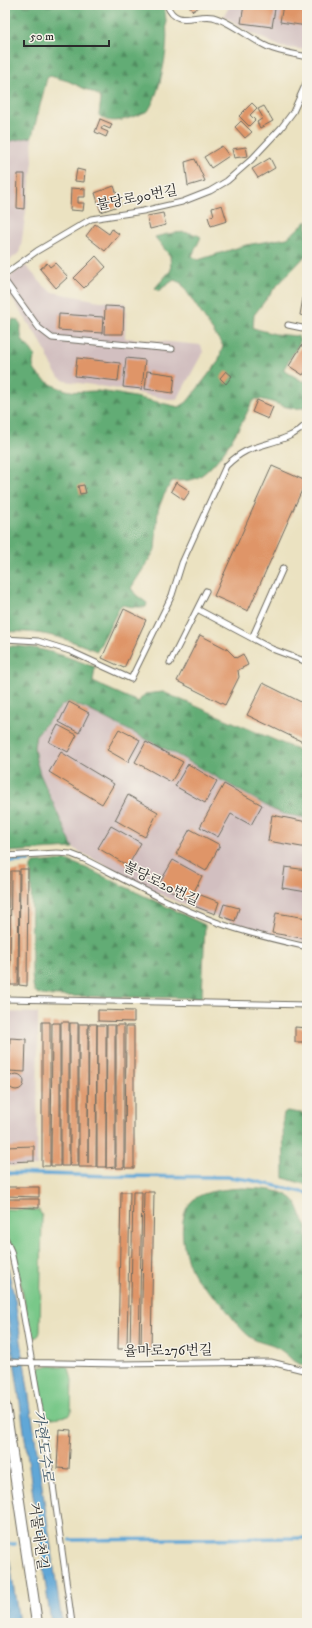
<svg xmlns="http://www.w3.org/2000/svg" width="312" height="1628" font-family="'IM FELL DW Pica','Noto Serif KR',serif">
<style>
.industrial{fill:#d2bfc0}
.green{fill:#79c889;stroke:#527a5a}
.forest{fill:url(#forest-firs);stroke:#466c50}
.water{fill:#61a7d7;stroke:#466981}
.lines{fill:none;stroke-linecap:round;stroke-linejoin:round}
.stream{stroke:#61a7d7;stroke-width:3.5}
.building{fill:#df9568}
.lane-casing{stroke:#6e6b60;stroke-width:7}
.street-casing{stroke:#6e6b60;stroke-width:12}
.lane{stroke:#fff;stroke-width:5}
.street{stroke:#fff;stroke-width:10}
.labels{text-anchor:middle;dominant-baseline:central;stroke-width:3;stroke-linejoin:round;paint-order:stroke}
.street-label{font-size:14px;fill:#2b2b2b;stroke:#f7f3e8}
.water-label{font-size:15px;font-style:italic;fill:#3e5667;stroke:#f7f3e8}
</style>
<defs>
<pattern id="forest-firs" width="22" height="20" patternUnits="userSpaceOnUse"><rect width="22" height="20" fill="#62ac75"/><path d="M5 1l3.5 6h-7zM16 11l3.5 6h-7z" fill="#518c60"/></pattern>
</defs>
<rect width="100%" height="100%" fill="#f7f3e8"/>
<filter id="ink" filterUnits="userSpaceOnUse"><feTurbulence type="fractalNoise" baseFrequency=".025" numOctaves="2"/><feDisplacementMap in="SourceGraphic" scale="8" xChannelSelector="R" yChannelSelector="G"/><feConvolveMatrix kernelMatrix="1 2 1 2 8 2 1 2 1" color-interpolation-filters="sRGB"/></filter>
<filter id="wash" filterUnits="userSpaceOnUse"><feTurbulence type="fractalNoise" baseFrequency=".012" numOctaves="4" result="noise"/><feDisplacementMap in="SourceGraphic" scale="16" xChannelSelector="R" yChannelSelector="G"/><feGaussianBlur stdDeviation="0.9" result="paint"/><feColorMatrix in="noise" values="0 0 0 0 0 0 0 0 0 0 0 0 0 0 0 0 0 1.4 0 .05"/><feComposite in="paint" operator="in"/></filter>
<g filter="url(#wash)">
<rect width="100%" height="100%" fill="#ebe2c1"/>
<path class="industrial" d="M230,5H307V50L281,47L251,33L224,16Z
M32,137L33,162L21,246L19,253L5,264V142Z
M25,265L44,286L52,292L100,301L126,303L125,338L201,345L203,352L178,398L173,400L113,388L65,381L59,377L55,372L41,342L5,288V280Z
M69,702L87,709L181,757L272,809L283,814L307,818V943L259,931L195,910L155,892L73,848L40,774L36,760L34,747L36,735L62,705Z
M5,1012L38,1013L37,1166H5Z"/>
<path class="green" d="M5,1209L39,1210L42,1216L40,1332L39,1335L35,1338L31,1334L17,1265L13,1249L5,1231Z
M48,1366H65L69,1368L72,1380L71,1413L69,1416L52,1418L45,1415L38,1374V1370L41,1367Z"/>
<path class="forest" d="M5,5H164C169,35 167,53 160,82C157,92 154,102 148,111C135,116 110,128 99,115L101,99L98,95L68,81L50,76L47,78L32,137L5,142Z
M307,221V254L274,289L254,315L253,328L275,334L298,336L300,342L283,370L304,382L307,377V406C291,414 273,399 256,399L252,402C242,425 219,466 197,478C190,481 180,481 172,481L163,497L158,510L155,550L131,588L136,595L147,603L146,607H134L121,605L97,651C65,638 40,630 5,632V342L8,339L9,327L13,319L17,320L21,325C19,348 29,341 35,357C25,373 54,387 66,390C76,393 87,391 97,391C125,394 152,401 179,407L187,402L218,362L223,346L181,283L174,280L158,291L155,288L171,270L170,256L155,237C170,233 188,229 201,237L192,256L198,260L246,245L287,238Z
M5,646C37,645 65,656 95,667L93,682L138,702L145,694L163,692L307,754V818L283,814L272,809L181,757L87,709L69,702L62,705L36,735L34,747L36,760L40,774L73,848L5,852Z
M66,860L86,868L205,925L202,996L199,998L59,996C34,995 33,997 32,970L31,866L34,863Z
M287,1111L307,1114V1185L284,1178L283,1118L284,1113Z
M243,1188C259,1189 286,1188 296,1203C300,1210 302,1219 307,1226V1296L302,1303L303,1309L307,1317V1366C291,1363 293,1359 282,1351C272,1343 258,1344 249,1336C238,1327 230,1314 221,1303C213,1294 201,1286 194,1275C183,1256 175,1216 193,1200C204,1190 229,1189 243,1188Z"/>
<path class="water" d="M5,1255L15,1300L62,1623H51L5,1296Z
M5,1529L19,1623H5Z"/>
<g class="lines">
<path class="stream" d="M5,862L29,861
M5,1173L112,1176L228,1177L250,1180L307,1193
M70,1540L307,1538
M5,1544H15"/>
</g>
<g id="blocks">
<path class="building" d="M190,5H202L193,11L189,6Z
M244,5L275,9L272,27L241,23Z
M283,5H307V26L280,22Z
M252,103L257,108L250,115L255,120L249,126L239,116Z
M264,106L273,121L260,128L257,122L263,118L258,109Z
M100,119L112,124L110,129L103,126L101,129L108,132L106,137L95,132Z
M241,121L252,132L245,138L235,127Z
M222,146L229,156L211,168L204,157Z
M246,147L248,156L234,158L232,149Z
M270,158L275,168L258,178L252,169Z
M195,159L205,181L188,186L185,162Z
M77,169L85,171L84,182L75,181Z
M18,174H25L24,209L17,208Z
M114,186L121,205L101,212L95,193Z
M71,188L85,189V197H78V203H84L83,211L70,210Z
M222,205L227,221L211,226L208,217L214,215L212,208Z
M163,213L166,225L150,229L147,216Z
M95,224L109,234L112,229L119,234L105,251L86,236Z
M96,256L106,267L84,288L74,278Z
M47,263L50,267L55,263L68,277L56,288L40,269Z
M304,292H307V317L300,315Z
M105,306L124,307L123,334H104Z
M59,314L103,317L102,333L58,330Z
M302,345L307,348V369L303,375L289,366Z
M77,358L120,363L118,381L75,376Z
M126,358L145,360L142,389L123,387Z
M147,371L175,375L173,393L145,389Z
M226,371L232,376L226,384L220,378Z
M257,400L273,407L268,419L252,412Z
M272,466L306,481L248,611L214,596Z
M176,482L190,491L184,500L171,491Z
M84,485L86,493L80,494L78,486Z
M124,609L146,620L124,668L102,658Z
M200,635L227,649L236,658L243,654L248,665L238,670L239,677L225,705L177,681Z
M263,683L307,705V744L247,715Z
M69,702L89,713L79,733L59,722Z
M58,725L77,735L68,752L49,742Z
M119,729L140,740L128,762L107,750Z
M146,742L183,762L171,782L135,762Z
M61,752L114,784L102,804L49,772Z
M188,764L217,781L205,803L175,786Z
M224,784L262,805L251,825L231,814L218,837L200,827Z
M128,795L158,812L145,837L115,820Z
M272,815L307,822V848L268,841Z
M111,826L141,843L128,866L98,848Z
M190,829L220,845L206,871L176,854Z
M173,860L202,876L189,901L159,884Z
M285,867L307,870V892L282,888Z
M20,869H28L27,986L19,985Z
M5,870H9L8,984H5Z
M11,871H19L18,985H10Z
M198,894L219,902L215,914L194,906Z
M224,904L239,908L235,921L220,916Z
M276,913L307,918V939L272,933Z
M98,1010L134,1011V1022L98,1021Z
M42,1022H50V1166H42Z
M61,1022H69V1166H61Z
M52,1023H60V1166H51Z
M70,1023H78V1166H70Z
M79,1024H88V1163L89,1024H97L96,1167H79Z
M97,1025H106V1167H97Z
M107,1025H115V1167L106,1168Z
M116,1025H124V1168H116Z
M126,1026H134V1168H125Z
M295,1027L307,1028V1042H295Z
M10,1038L26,1039L25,1072L9,1071Z
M8 1082a8 8 0 1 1 16 0a8 8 0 1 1-16 0Z
M34,1146V1161L5,1162V1147Z
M5,1187H39V1197L5,1196Z
M121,1192H130L127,1349H118Z
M133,1192H142L139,1350H130Z
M144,1192H154L151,1350H141Z
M5,1199H39V1208L5,1207Z
M59,1429L71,1430L69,1469L57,1468Z"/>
</g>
</g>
<g filter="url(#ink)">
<use href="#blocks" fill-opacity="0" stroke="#6e6b60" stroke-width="1"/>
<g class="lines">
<g class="lane-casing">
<path id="lane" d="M167,5C176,29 196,13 213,17C232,22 250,39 268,47C280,52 294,54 307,57
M5,274L37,251L91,219L143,211L182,202L210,191L227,181L251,160L281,128L293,112L307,81
M5,281L39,328L52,338L172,349
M288,325L307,329
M197,609L206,591
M252,638L283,568
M5,639L38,641L70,651L131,679L172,595L182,563L226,466C232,460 238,455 246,451C266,442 292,441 307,423
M170,663L197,609L272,649L307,662
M5,856L57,853L71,854L84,859C127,881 170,905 216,922C245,933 277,940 307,947
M5,999L307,1005
M5,1238L11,1251L18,1283L52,1478L72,1623
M5,1362L119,1364L271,1362L307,1371"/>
</g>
<g class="street-casing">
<path id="street" d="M5,1406L37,1623"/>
</g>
<use href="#lane" class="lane"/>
<use href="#street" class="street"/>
</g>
</g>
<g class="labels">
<g class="street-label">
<text transform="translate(137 198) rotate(-11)">불당로90번길</text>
<text transform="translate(161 884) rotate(26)">불당로20번길</text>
<text transform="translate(168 1351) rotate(-1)">율마로276번길</text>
<text transform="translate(38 1536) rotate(82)">거물대천길</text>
</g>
<g class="water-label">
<text transform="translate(43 1446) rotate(82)">가현도수로</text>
</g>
</g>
<rect width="312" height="1628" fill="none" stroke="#f7f3e8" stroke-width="20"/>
<path d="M24 40v6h85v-6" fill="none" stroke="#2b2b2b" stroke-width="2"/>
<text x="30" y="40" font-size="12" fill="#2b2b2b" stroke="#f7f3e8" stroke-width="3" paint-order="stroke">50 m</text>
</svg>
